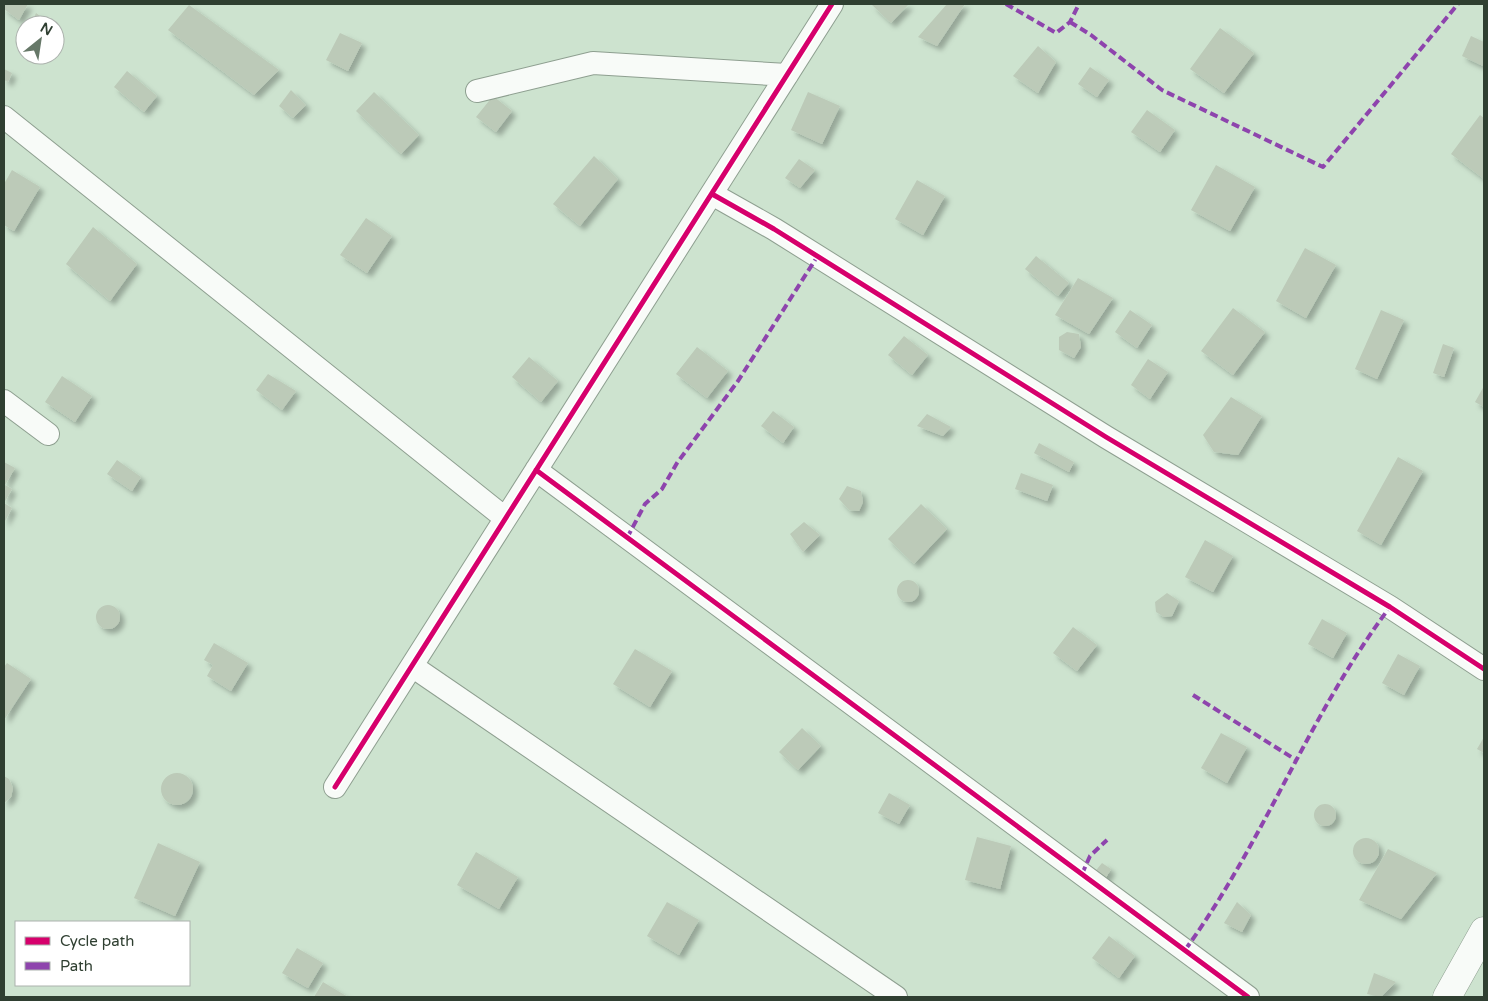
<svg xmlns="http://www.w3.org/2000/svg" width="1488" height="1001" font-family="'Varela Round',sans-serif">
<style>
.building{fill:#bccab8;filter:url(#shadow)}
.lines{fill:none;stroke-linecap:round;stroke-linejoin:round}
.street-casing{stroke:#8e9f90;stroke-width:24}
.secondary-casing{stroke:#8e9f90;stroke-width:29}
.street{stroke:#f8fbf8;stroke-width:22}
.secondary{stroke:#f8fbf8;stroke-width:28}
.quiet{stroke:#8e44ad;stroke-width:4;stroke-dasharray:8 4;stroke-linecap:butt}
.cycleway-casing{stroke:#fff;stroke-width:8}
.cycleway{stroke:#d6006c;stroke-width:5}
</style>
<defs>
<filter id="shadow"><feDropShadow dx="4.5" dy="4.5" stdDeviation="2.5" flood-color="#0004"/></filter>
</defs>
<rect width="100%" height="100%" fill="#cde3cf"/>
<path class="building" d="M4,4H28L19,20L4,9Z
M871,4H909L891,23Z
M947,4H965L937,46L918,37Z
M189,5L279,70L254,95L168,30Z
M36,13L48,22L47,25L31,24Z
M1220,28L1254,53L1224,93L1190,69Z
M340,33L362,43L348,71L326,60Z
M1471,36L1484,42L1483,66L1462,56Z
M1038,46L1056,62L1038,93L1013,76Z
M1090,67L1109,80L1097,97L1078,84Z
M4,69L12,73L8,82L4,80Z
M127,71L157,96L144,112L114,87Z
M291,90L306,105L293,118L279,106Z
M374,92L419,135L401,154L356,111Z
M808,92L840,106L822,144L791,130Z
M493,96L512,111L496,132L476,117Z
M1147,110L1175,130L1160,152L1131,132Z
M1480,115L1484,118V179L1451,154Z
M594,156L618,179L580,226L553,204Z
M799,159L815,170L800,188L785,178Z
M1216,165L1255,187L1230,231L1191,210Z
M12,170L40,187L14,231L4,225V184Z
M917,180L945,196L923,235L895,219Z
M366,218L392,236L367,273L340,255Z
M93,227L137,264L110,301L66,264Z
M1305,248L1336,265L1306,318L1276,301Z
M1036,256L1069,283L1058,296L1025,269Z
M1078,278L1113,298L1089,334L1055,315Z
M1233,308L1265,332L1233,375L1201,351Z
M1130,310L1152,325L1137,348L1115,332Z
M1381,310L1404,320L1377,379L1355,369Z
M1067,332L1079,334L1081,347L1074,358L1059,350V337Z
M904,336L928,355L912,375L888,355Z
M1443,344L1454,348L1444,377L1433,373Z
M697,347L728,371L707,398L676,374Z
M529,357L558,381L541,402L512,377Z
M1148,359L1168,372L1150,399L1131,385Z
M268,374L296,391L282,410L256,390Z
M62,376L92,396L75,422L45,402Z
M1484,386V407L1475,402Z
M1231,397L1262,416L1238,455L1214,452L1203,435Z
M773,411L794,427L783,443L761,426Z
M927,414L951,427L943,436L917,426Z
M1039,443L1074,462L1069,472L1034,453Z
M1398,457L1423,471L1381,545L1357,531Z
M117,460L141,477L132,491L107,474Z
M4,462L15,468L5,485L12,489L4,503L12,508L4,523Z
M1021,473L1053,485L1047,501L1015,489Z
M847,486L861,491L863,502L859,511L849,510L839,499Z
M921,504L947,529L914,564L888,539Z
M804,522L820,535L803,552L790,534Z
M1205,540L1233,556L1213,592L1185,577Z
M897 591a11 11 0 1 1 22 0a11 11 0 1 1-22 0Z
M1167,593L1179,601L1172,616L1164,617L1156,612L1155,602Z
M96 617a12 12 0 1 1 24 0a12 12 0 1 1-24 0Z
M1322,619L1347,633L1333,658L1308,644Z
M1073,627L1097,645L1077,671L1053,653Z
M214,643L248,663L231,691L207,676L213,665L204,660Z
M635,649L672,671L650,707L613,684Z
M1398,654L1420,666L1404,695L1382,683Z
M7,663L31,679L4,720V667Z
M802,728L821,746L798,770L779,752Z
M1221,733L1247,747L1227,783L1201,768Z
M1484,737V753L1477,749Z
M161 789a16 16 0 1 1 32 0a16 16 0 1 1-32 0Z
M4,776L9,779L13,788L11,797L4,803Z
M889,793L910,805L899,824L878,813Z
M1314 815a11 11 0 1 1 22 0a11 11 0 1 1-22 0Z
M977,837L1011,846L1000,889L965,880Z
M1353 851a13 13 0 1 1 26 0a13 13 0 1 1-26 0Z
M158,843L200,862L175,916L134,898Z
M1388,849L1437,873L1401,919L1359,900Z
M476,852L518,877L499,909L457,885Z
M1102,863L1111,869L1104,881L1093,874Z
M667,902L699,920L679,955L647,936Z
M1237,902L1251,915L1242,932L1224,923Z
M1109,936L1135,956L1119,978L1092,958Z
M297,948L323,963L308,988L282,973Z
M1374,973L1396,982L1381,997L1367,994Z
M323,982L348,997H314Z"/>
<g class="lines">
<g class="street-casing">
<path id="street" d="M477,91L593,63L787,75
M4,117L505,518
M712,194L774,229L1106,437L1390,607L1484,669
M4,401L48,434
M536,470L1248,997
M412,666L896,997
M335,787L832,4"/>
</g>
<g class="secondary-casing">
<path id="secondary" d="M1447,997L1484,931"/>
</g>
<use href="#street" class="street"/>
<use href="#secondary" class="secondary"/>
<path class="quiet" d="M1006,4L1056,33L1070,22L1079,4
M1070,22L1091,35L1162,90L1323,167L1458,4
M627,538L645,504L662,489L677,463L738,381L817,257
M1193,695L1296,760
M1082,874L1090,856L1107,840
M1185,950C1264,842 1309,714 1390,607"/>
<g class="cycleway-casing">
<path id="cycleway" d="M712,194L774,229L1106,437L1390,607L1484,669
M536,470L1248,997
M335,787L832,4"/>
</g>
<use href="#cycleway" class="cycleway"/>
</g>
<rect width="1488" height="1001" fill="none" stroke="#2f3f31" stroke-width="10"/>
<rect x="15" y="921" width="175" height="65" fill="#ffffff" stroke="#acb2ad"/>
<rect x="25" y="937" width="25" height="8" fill="#d6006c" stroke="#acb2ad"/>
<text x="60" y="946" font-size="15" fill="#2f3f31">Cycle path</text>
<rect x="25" y="962" width="25" height="8" fill="#8e44ad" stroke="#acb2ad"/>
<text x="60" y="971" font-size="15" fill="#2f3f31">Path</text>
<g transform="translate(40 40) rotate(30)"><circle r="24" fill="#ffffff" stroke="#acb2ad"/>
<path d="M0-4L9 19L0 12L-9 19Z" fill="#667868"/>
<text y="-8" font-size="14" font-weight="bold" text-anchor="middle" fill="#2f3f31">N</text>
</g>
</svg>
